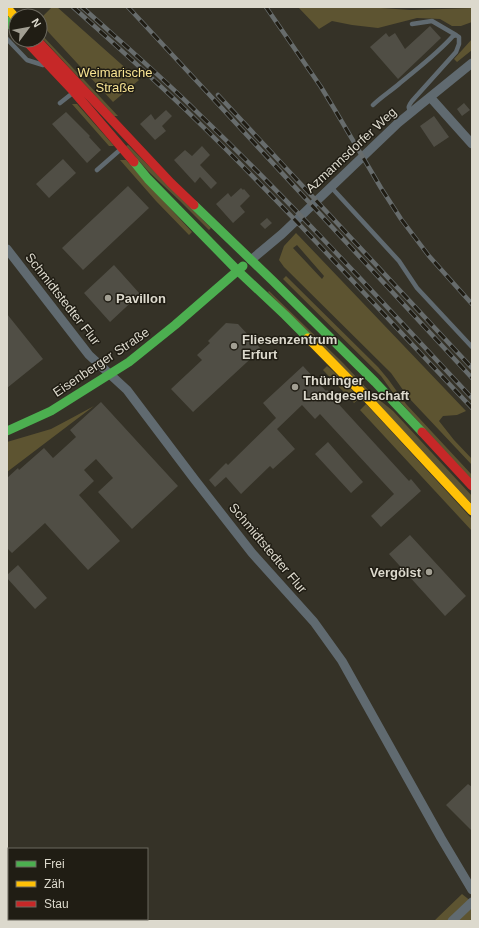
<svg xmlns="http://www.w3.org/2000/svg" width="479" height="928" font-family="Helvetica,sans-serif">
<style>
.green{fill:#5d5431;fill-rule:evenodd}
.building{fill:#504e45}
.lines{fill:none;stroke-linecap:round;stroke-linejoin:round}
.lane{stroke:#606a70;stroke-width:4.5}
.street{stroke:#606a70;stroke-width:9}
.fast{stroke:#4caf50;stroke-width:9}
.slow{stroke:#ffc107;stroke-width:9}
.jam{stroke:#c62828;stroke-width:9}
.rail-casing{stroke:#676c6c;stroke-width:4.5}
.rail{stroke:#201d14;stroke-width:3;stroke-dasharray:9;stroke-linecap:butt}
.poi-dot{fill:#a29f93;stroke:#201d14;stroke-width:1.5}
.labels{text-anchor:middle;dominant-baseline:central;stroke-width:3;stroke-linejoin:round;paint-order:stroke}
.park-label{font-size:13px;fill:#f8e493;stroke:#201d14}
.street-label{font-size:13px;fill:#dcd9cd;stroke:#201d14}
.poi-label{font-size:13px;font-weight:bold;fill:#dcd9cd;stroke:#201d14;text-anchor:start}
</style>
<rect width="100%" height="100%" fill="#353227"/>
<path class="green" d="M52,7H57L139,80L113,102L40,23V19Z
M298,7H366L411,10L472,8V22L461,26H452L440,19L417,18L378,28L352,25L332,21L319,29Z
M40,33L118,116H114L40,36Z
M472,39V50L457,62L454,59Z
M72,104H77L114,146H109Z
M128,145L211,228L209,230L180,201L148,171L126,146Z
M120,160H126L192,232L189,235L156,201Z
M296,233L299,236L466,411L457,415L443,416L439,421L454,440L472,459V465L408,397L391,373L284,267L279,260L284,246ZM297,245L324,276L322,279L293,248Z
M286,276L378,367L388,379L406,404L472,475V481L396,397L381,376L283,279Z
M269,291L343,363L371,393L393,411L472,496V504L268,292Z
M327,366L333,371L360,398L354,403L323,370Z
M366,404L472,519V531L360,410Z
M94,406L7,472V442L51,429L68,420Z
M462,894L472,902V921H434Z"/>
<path class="building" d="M430,26L441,38L398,79L370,47L386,33L389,37L395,33L405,49Z
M464,103L470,110L462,116L457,109Z
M166,110L172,116L162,126L166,131L155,140L140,124L151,114L155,120Z
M66,112L90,136L89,137L101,150L87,163L52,124Z
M434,116L449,137L434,147L420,126Z
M202,146L210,155L200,165L217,183L211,189L200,177L195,183L174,160L185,150L192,156Z
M63,159L76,173L49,198L36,184Z
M128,186L149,208L83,270L62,248Z
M241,188L243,190L244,189L250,196L240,206L245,212L233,223L216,204L228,193L231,197Z
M267,218L272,223L265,229L260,224Z
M114,265L140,294L110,322L84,293Z
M7,314L43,359L7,388Z
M226,323L238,324L261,349L193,412L171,389L202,360L197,355L210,343L208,341Z
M303,366L326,391L327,390L335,398L334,399L409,481L411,479L421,491L381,527L371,516L394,494L320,414L315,419L302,405L277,429L295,449L273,469L270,466L241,494L226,477L215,487L209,480L226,463L228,465L276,418L263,403Z
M101,402L178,486L132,529L98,492L113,478L96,459L84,470L94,481L79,495L120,541L88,570L45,523L12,553L7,548V478L18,468L19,470L44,448L53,458L76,437L70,430Z
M328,442L363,482L351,493L315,454Z
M410,535L466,596L445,616L389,554Z
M18,565L47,598L35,609L7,578V575Z
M468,784L472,787V831L446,805Z"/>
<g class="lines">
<path class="lane" d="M412,24L432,21L456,35
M7,39L27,60L43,65
M60,103L74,92
M373,105C381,97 391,91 400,83C418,68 437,54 453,36L456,35L459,37V44L456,52L412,101C409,105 407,108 411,112
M97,170L121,149
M331,187L399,261L417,288L472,347"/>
<path class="street" d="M430,97L472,144
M7,249L89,355L127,390L195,480L252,553L314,622L342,661L441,838L472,890
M251,260L282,234L398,123L472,63
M452,921L472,902"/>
<path class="fast" d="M7,21L16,30
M134,162L148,179L237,270L285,315L308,338
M194,205L273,281L375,382L422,432
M7,431L51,411L129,362L175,325L243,266"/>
<path class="slow" d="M7,8L16,18
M308,338L367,398L472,511"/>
<path class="jam" d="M25,40L74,92L134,162
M37,40L171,183L194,205
M422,432L472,486"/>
<g class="rail-casing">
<path id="rail" d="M73,7C113,43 154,79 193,117C290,211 380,311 472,408
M82,7C121,42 161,76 198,113C293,204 382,302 472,398
M128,7L472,378
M266,7L321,87L335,110L381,188L401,219L429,256L472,304
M218,95L472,368"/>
</g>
<use href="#rail" class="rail"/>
</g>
<g class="poi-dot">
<circle cx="108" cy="298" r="4"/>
<circle cx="234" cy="346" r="4"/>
<circle cx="295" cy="387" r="4"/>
<circle cx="429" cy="572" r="4"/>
</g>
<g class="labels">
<g class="park-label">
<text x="115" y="72">Weimarische<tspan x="115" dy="15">Straße</tspan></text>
</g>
<g class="street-label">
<text transform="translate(351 150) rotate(-43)">Azmannsdorfer Weg</text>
<text transform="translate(63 299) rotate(52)">Schmidtstedter Flur</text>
<text transform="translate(101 362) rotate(-34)">Eisenberger Straße</text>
<text transform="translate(268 548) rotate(50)">Schmidtstedter Flur</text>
</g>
<g class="poi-label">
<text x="116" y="298">Pavillon</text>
<text x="242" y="339">Fliesenzentrum<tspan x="242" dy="15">Erfurt</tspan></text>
<text x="303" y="380">Thüringer<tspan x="303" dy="15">Landgesellschaft</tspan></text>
<text x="421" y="572" text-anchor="end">Vergölst</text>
</g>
</g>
<rect width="479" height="928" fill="none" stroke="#dcd9cd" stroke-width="16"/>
<rect x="8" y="848" width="140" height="72" fill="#201d14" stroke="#6b685e"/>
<rect x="16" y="861" width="20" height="6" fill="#4caf50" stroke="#6b685e"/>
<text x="44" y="868" font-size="12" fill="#dcd9cd">Frei</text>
<rect x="16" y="881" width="20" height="6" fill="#ffc107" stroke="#6b685e"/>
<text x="44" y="888" font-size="12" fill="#dcd9cd">Zäh</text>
<rect x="16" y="901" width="20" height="6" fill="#c62828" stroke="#6b685e"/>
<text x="44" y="908" font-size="12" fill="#dcd9cd">Stau</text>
<g transform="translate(28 28) rotate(58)"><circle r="19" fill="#201d14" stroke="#6b685e"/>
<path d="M0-3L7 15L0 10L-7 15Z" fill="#a29f93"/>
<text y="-6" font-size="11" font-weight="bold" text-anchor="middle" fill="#dcd9cd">N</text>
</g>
</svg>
